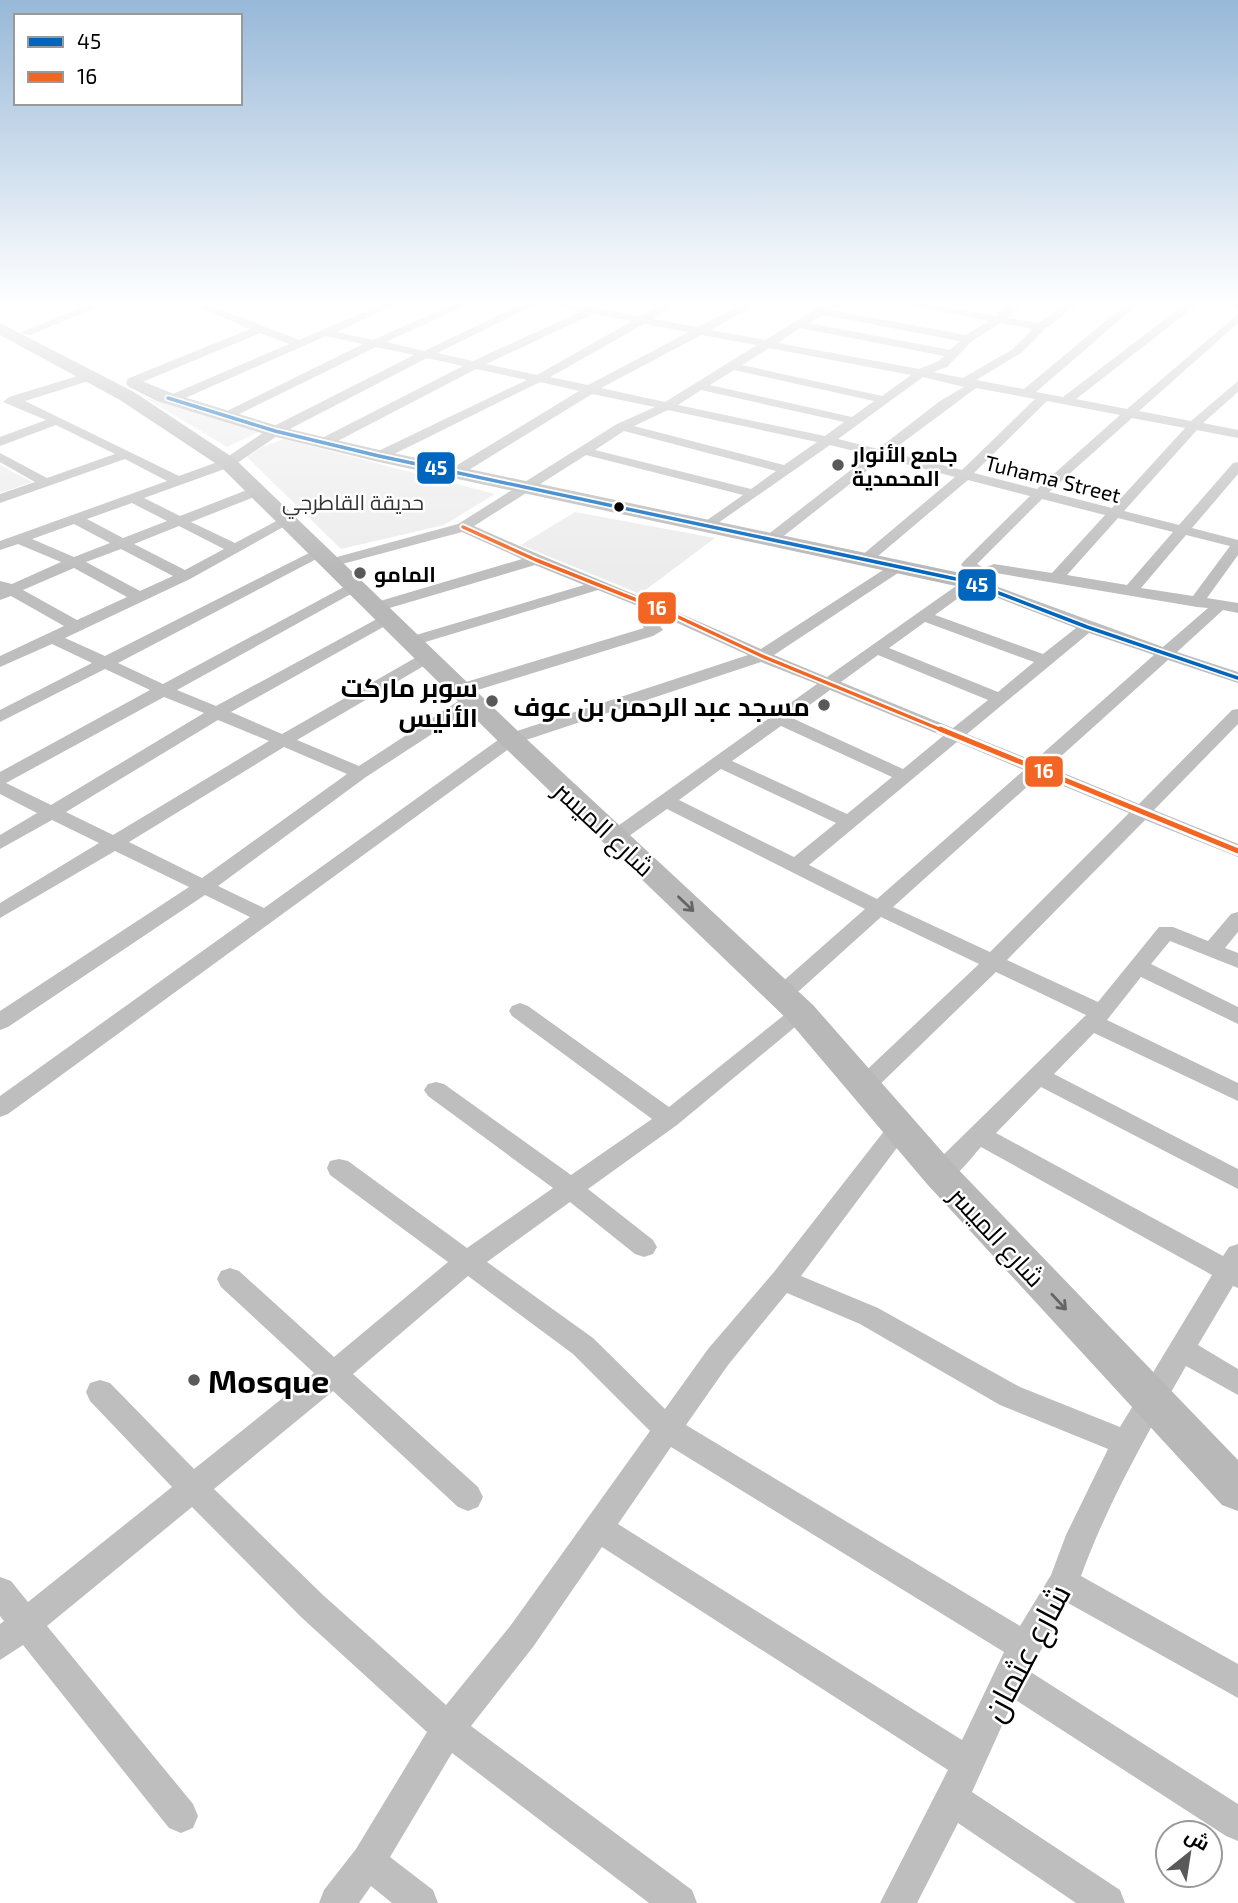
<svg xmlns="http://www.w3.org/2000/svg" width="1238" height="1903" font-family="'Exo 2',Cairo,sans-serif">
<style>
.green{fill:#ececec}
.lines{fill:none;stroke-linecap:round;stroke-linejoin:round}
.street{fill:#bebebe;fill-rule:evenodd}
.secondary{fill:#b8b8b8;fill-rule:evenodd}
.bus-1-casing{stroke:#fff;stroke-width:7}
.bus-2-far1-casing{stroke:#fff;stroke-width:7}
.bus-2-casing{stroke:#fff;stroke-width:10}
.bus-1{stroke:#0065bd;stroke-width:3.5}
.bus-2-far1{stroke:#f26522;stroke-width:3.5}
.bus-2{stroke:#f26522;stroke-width:5}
.oneway{stroke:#656565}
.poi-dot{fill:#595959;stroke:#fff;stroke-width:2.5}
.bus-dot{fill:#000;stroke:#fff;stroke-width:2.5}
.labels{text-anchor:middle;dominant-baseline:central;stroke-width:5;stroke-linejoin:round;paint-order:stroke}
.far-poi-label{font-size:21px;font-weight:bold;fill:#000;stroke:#fff;text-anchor:start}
.far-street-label{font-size:21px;fill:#000;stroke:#fff}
.far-park-label{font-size:21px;fill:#333;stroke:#fff}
.poi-label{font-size:26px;font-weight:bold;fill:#000;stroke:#fff;text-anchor:end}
.street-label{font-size:26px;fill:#000;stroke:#fff}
.near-poi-label{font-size:32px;font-weight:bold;fill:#000;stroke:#fff;text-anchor:start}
.near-street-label{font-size:32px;fill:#000;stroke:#fff}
.line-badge{stroke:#fff;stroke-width:2.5}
.badge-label{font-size:19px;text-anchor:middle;font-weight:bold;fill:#fff}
</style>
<rect width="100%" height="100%" fill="#fff"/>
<path class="green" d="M146,398L261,431L227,447Z
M284,439L495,494L444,525L341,549L247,457L264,446Z
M0,465L32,482L0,493Z
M575,512L715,538L640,594L521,545Z"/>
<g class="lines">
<path class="street" d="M89,304H105L30,335L20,333Z
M191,304H207L299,340L382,304H397L337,332L373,340L453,304H468L386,342L424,351L522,304H537L437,353L473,361L580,312L553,304H578L641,316L662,304H676L653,319L698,327L742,304H756L711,330L765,340L824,304H837L831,310L966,335L989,321L902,304H929L996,316L1009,304H1021L1007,318L1039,323L1065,304H1078L1045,329L1021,353L976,380L1024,389L1126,304H1138L1036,392L1063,397L1185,304H1198L1076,399L1127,409L1238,314V323L1139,411L1191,421L1238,381V392L1203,423L1238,430V438L1197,430L1124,511L1179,525L1233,463L1238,462V474L1192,528L1238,540V555L1207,598L1238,603V613L1223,610L1177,652L1238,672V683L1168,660L1049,767L1139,804L1232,710L1238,709V724L1154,810L1238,844V857L1145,820L1007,960L1098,1002L1159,927H1173L1208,941L1231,914L1238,912V932L1225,948L1238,953V968L1170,941L1151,964L1238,1007V1024L1141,977L1107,1020L1238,1083V1101L1094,1033L1054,1074L1238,1169V1189L1041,1087L996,1133L1223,1256L1229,1247L1238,1244V1288L1233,1286L1198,1345L1238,1369V1395L1186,1366C1147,1434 1108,1502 1081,1576L1238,1664V1698L1068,1603L1029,1671L1238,1804V1841L1226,1836L1014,1699L972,1792L1120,1890L1125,1903H1076L958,1823L917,1903H880L948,1770L602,1547L533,1647L471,1726L692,1890L697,1903H649L452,1753L390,1857L433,1890L438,1903H392L371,1886L359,1903H319L324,1890L356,1849L427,1732L301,1617L192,1507L47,1626L193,1804L198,1816L193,1828L181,1833L169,1828L23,1645L0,1660V1624L4,1621L0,1616V1577L11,1581L28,1602L172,1487L90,1401L86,1392L90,1383L100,1380L110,1383L194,1469L314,1373L221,1287L217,1279L221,1271L230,1268L239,1271L334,1357L448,1262L330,1175L327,1168L330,1161L339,1159L348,1161L467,1248L553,1188L428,1096L424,1090L428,1084L436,1082L444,1084L571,1175L652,1119L512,1016L509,1011L512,1006L520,1003L528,1006L669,1107L793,1008L801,1005L809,1008L812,1013L677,1125L588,1189L653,1240L657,1247L653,1254L644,1257L635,1254L570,1202L487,1262L593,1338L665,1409L708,1349L774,1272L892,1121L900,1118L908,1121L912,1127L908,1133L801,1276L878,1308L1020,1387L1120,1427L1212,1275L981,1147C968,1161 952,1187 931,1181L928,1174L931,1167L1086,1015L996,972L872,1092L864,1094L856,1092L852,1086L856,1080L979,964L881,917L789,1000L781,1002L773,1000L770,995L773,990L865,909L667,809L622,841H608L605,837L608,833L817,684L761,662L517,743L8,1114L0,1117V1096L250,917L205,895L8,1027L0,1030V1011L189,887L115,851L0,918V903L99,843L52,820L0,849V835L37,813L0,794V772L150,690L105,669L0,722V710L92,663L52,644L0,667V656L64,626L11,596L0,600V581L12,584L61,562L18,544L0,550V541L167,481L125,459L0,503V494L35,482L0,462V453L47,478L115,454L56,425L0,446V437L46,420L3,402L9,397L87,373H95V379L25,401L179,476L223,460L270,428L414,355L376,347L227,420L223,419V413L363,344L326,336L176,402H168V396L289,344L260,333L135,385H127V379L250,329ZM593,314L632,321L537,375L486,364ZM823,315L960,341L950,350L809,323ZM1001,323L1033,329L1013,349L963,378L933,372L947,367L972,341ZM644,324L689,332L588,385L550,377ZM800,328L944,356L939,361L919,369L778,343ZM701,335L757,345L665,402L601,388ZM769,348L911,375L882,396L742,365ZM427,358L463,366L320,439V445H330L476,369L527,380L374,453V459H384L540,382L579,391L449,470V476H459L592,394L655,407L617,424L458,524L326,560L324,563L326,566L331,567L462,532L522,559L370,604L368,607L376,612L535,565L584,585L406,638L404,641L406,644L412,646L598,590L660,615L641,624L644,628L456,685L454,689L456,693H468L653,636L663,630L660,626L673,621L748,655L505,735L264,908L218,886L366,777L478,704L481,700L478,696H466L359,766L297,740L434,660L436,657L434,654H422L282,734L231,712L394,621L396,618L388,613L216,706L177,690L360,589L363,586L355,581L163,684L118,663L324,555L326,552L319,548L105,656L65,638L190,579L294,521L292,518H282L235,543L191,522L262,494V488H252L180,516L144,498L233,466L280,434ZM734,370L874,401L852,417L710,385ZM923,377L964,387L940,401L878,449L838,439ZM976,388L1035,399L962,470L890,452ZM701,390L844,422L825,436L678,405ZM1047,401L1120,415L1037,489L974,473ZM668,410L817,442L784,465L634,426ZM1132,418L1185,428L1112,508L1049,492ZM624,431L776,471L751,489L595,450ZM830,445L870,455L766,536L764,539L766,542H776L883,458L955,477L861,556L859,559L861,562H871L968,480L1030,496L963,562L961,565L973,574L827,677L774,655L904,569L906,566L904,563H894L761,649C666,606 569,569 474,526L586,455L743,495L703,523L701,526L703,529L708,530ZM1042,499L1105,515L1052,573L994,564L984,568L977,564ZM132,503L167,521L123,538L87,519ZM1118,518L1173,532L1127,585L1067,575ZM74,524L110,543L74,557L32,539ZM179,526L224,549L185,570L134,544ZM1186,535L1230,546L1193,596L1141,588ZM121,549L173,576L140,591L86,562ZM74,568L127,597L77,620L23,590ZM996,573L1197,607L1208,608L1163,647L982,581ZM972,588L1076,628L1043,654L935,615ZM925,622L1034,662L998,692L889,648ZM1089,633L1154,655L1034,761L967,734ZM878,655L988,700L953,728L841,682ZM830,690L943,736L903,769L792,718ZM164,697L204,713L51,805L6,783ZM218,720L269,741L113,835L66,812ZM781,726L892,777L847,814L732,761ZM957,742L1024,770L877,899L809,865ZM284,747L347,774L202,878L129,842ZM721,769L836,823L794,857L679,800ZM1039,776L1129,813L990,952L893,907ZM468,1276L573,1354L650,1431L511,1625L446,1705L323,1595L214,1489L333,1391L458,1507L468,1511L478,1507L483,1497L478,1487L353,1374ZM787,1293L860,1324L1000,1405L1108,1449L1066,1535L1051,1575L1020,1626L686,1425L728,1365ZM671,1447L1004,1652L962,1740L618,1524Z"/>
<path class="secondary" d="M1228,304H1238V310Z
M0,323L134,392L235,459L520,733L813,1005L953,1164L1238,1460V1511L1222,1505L927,1184L789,1021L502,745L221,467L120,400L0,335Z
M135,378L171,393L281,427L379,450L970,575L978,577L981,582L978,587L970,589L379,462L268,435L157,401L129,387L126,383L129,379Z"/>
<g class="bus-1-casing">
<path id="bus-1" d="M168,398L275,431L379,456L970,582L1087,627L1238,678"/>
</g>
<g class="bus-2-far1-casing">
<path id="bus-2-far1" d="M463,527L536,560L674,615L762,656L944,731"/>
</g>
<g class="bus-2-casing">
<path id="bus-2" d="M940,729L1238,851"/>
</g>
<use href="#bus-1" class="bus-1"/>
<use href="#bus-2-far1" class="bus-2-far1"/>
<use href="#bus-2" class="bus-2"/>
</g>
<defs><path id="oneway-shaft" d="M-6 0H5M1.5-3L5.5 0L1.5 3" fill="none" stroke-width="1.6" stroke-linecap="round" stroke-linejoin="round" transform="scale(1.75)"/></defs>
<g class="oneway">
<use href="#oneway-shaft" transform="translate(686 904) rotate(44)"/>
<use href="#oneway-shaft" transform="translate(1059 1302) rotate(47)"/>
</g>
<linearGradient id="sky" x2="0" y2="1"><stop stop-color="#97b8d8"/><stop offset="0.53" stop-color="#fff"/><stop offset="1" stop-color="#fff" stop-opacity="0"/></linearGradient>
<rect width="1238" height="571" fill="url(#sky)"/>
<g class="poi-dot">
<circle cx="838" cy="465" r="7"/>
<circle cx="360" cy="573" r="7"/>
<circle cx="492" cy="701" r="7"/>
<circle cx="824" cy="705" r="7"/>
<circle cx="194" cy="1380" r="7"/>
</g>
<circle class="bus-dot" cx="619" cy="507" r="6"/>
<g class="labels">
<g class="far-poi-label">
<text x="852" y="453">جامع الأنوار<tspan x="852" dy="24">المحمدية</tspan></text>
<text x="374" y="573">المامو</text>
</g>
<g class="far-street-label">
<text transform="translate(1053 478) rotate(14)">Tuhama Street</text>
</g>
<g class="far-park-label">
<text x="353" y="501">حديقة القاطرجي</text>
</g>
<g class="poi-label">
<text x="478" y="686">سوبر ماركت<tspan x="478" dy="30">الأنيس</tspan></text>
<text x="810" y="705">مسجد عبد الرحمن بن عوف</text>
</g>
<g class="street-label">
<text transform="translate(605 828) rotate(43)">شارع الميسر</text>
<text transform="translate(998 1236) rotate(47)">شارع الميسر</text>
</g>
<g class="near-poi-label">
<text x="208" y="1380">Mosque</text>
</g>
<g class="near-street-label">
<text transform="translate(1025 1652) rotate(-62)">شارع عثمان</text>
</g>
</g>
<g class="line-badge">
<rect x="416" y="451" width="40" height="34" rx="7" fill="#0065bd"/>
<rect x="957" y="568" width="40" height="34" rx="7" fill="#0065bd"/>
<rect x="637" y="591" width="40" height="34" rx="7" fill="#f26522"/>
<rect x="1024" y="755" width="40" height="33" rx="7" fill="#f26522"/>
</g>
<g class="badge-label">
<text x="436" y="475">45</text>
<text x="977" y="592">45</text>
<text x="657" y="615">16</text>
<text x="1044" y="778">16</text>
</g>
<rect x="14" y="14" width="228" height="91" fill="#ffffff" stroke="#999999" stroke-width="2"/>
<rect x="28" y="37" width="35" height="10" fill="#0065bd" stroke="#999999" stroke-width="2"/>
<text x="77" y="49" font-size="21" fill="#000000">45</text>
<rect x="28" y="72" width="35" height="10" fill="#f26522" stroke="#999999" stroke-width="2"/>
<text x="77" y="84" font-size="21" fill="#000000">16</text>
<g transform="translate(1189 1854) rotate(30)"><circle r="33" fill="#ffffff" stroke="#999999" stroke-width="2"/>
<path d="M0-5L12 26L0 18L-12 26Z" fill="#595959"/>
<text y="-10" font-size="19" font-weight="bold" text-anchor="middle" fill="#000000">ش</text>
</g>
</svg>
